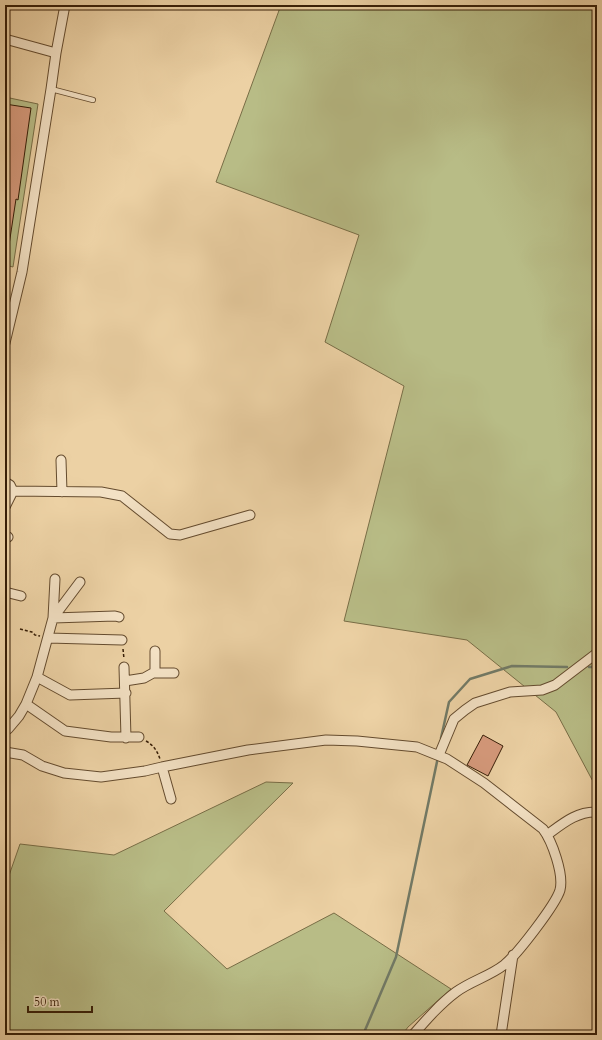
<svg xmlns="http://www.w3.org/2000/svg" width="602" height="1040" font-family="Cardo,serif">
<style>
.green{fill:#b8bc86;stroke:#786d46}
.lines{fill:none;stroke-linecap:round;stroke-linejoin:round}
.stream{stroke:#727a66;stroke-width:2.5}
.building{fill:#d5997b;stroke:#371e07}
.lane-casing{stroke:#644b2e;stroke-width:6}
.street-casing{stroke:#644b2e;stroke-width:11}
.path{stroke:#371e07;stroke-width:1.5;stroke-dasharray:3 2;stroke-linecap:butt}
.lane{stroke:#f3e1c4;stroke-width:4.5}
.street{stroke:#f3e1c4;stroke-width:9}
</style>
<rect width="100%" height="100%" fill="#ecd1a4"/>
<filter id="stains"><feTurbulence type="fractalNoise" baseFrequency=".005" numOctaves="4"/><feColorMatrix values="0 0 0 0 .2 0 0 0 0 .09 0 0 0 0 .02 0 0 0 .5 -.17"/></filter>
<radialGradient id="worn" r=".72"><stop offset=".6" stop-color="#630" stop-opacity="0"/><stop offset="1" stop-color="#630" stop-opacity=".3"/></radialGradient>
<path class="green" d="M281,5H597V789L556,712L467,640L344,621L404,386L325,342L359,235L216,182Z
M5,97L38,104L13,267L5,265Z
M266,782L293,783L164,911L227,969L334,913L451,989L408,1027L402,1035H5V887L20,844L114,855Z"/>
<g class="lines">
<path class="stream" d="M589,667H597
M441,738L449,702L470,679L512,666L567,667
M363,1035L396,957L438,757"/>
</g>
<path class="building" d="M5,104L31,108L18,200L16,199L9,245H5Z
M483,735L503,746L488,776L467,765Z"/>
<g class="lines">
<g class="lane-casing">
<path id="lane" d="M51,89L93,100"/>
</g>
<g class="street-casing">
<path id="street" d="M5,39L56,53
M5,343L22,272L51,89L56,53L65,5
M61,460L62,492
M5,482L10,485L13,491L5,507
M13,491L101,492L122,496L170,534L180,535L250,515
M5,536L8,537
M55,579L53,618L115,616L119,617
M5,592L21,596
M48,638L122,640
M124,667L126,738
M155,673V651
M37,677L70,695L126,693
M125,681L144,678L153,673H174
M26,704L65,731L111,737H139
M5,730L8,729L19,716L26,704L37,677L53,618L80,582
M5,752L23,755L42,766L64,773L101,777L145,771L162,767L248,750L326,740L357,741L417,747L447,759L484,783L543,829C552,841 564,874 560,890C556,904 517,955 504,965C490,976 471,981 456,992C440,1004 427,1019 413,1035
M439,755L454,719L465,710L475,703L510,692L542,690L555,685L597,653
M162,767L171,799
M547,835C562,824 577,811 597,812
M501,1035L513,955"/>
</g>
<path class="path" d="M20,629L32,632L35,635L40,636
M123,649L124,659
M146,741C153,745 157,750 160,759"/>
<use href="#lane" class="lane"/>
<use href="#street" class="street"/>
</g>
<rect width="602" height="1040" fill="none" stroke="#ecd1a4" stroke-width="20"/>
<rect x="6" y="6" width="590" height="1028" fill="none" stroke="#371e07" stroke-width="2"/>
<rect x="10" y="10" width="582" height="1020" fill="none" stroke="#371e07"/>
<path d="M28 1006v6h64v-6" fill="none" stroke="#371e07" stroke-width="2"/>
<text x="34" y="1006" font-size="12" fill="#371e07" stroke="#f3e1c4" stroke-width="3" paint-order="stroke">50 m</text>
<rect width="100%" height="100%" filter="url(#stains)"/>
<rect width="100%" height="100%" fill="url(#worn)"/>
</svg>
